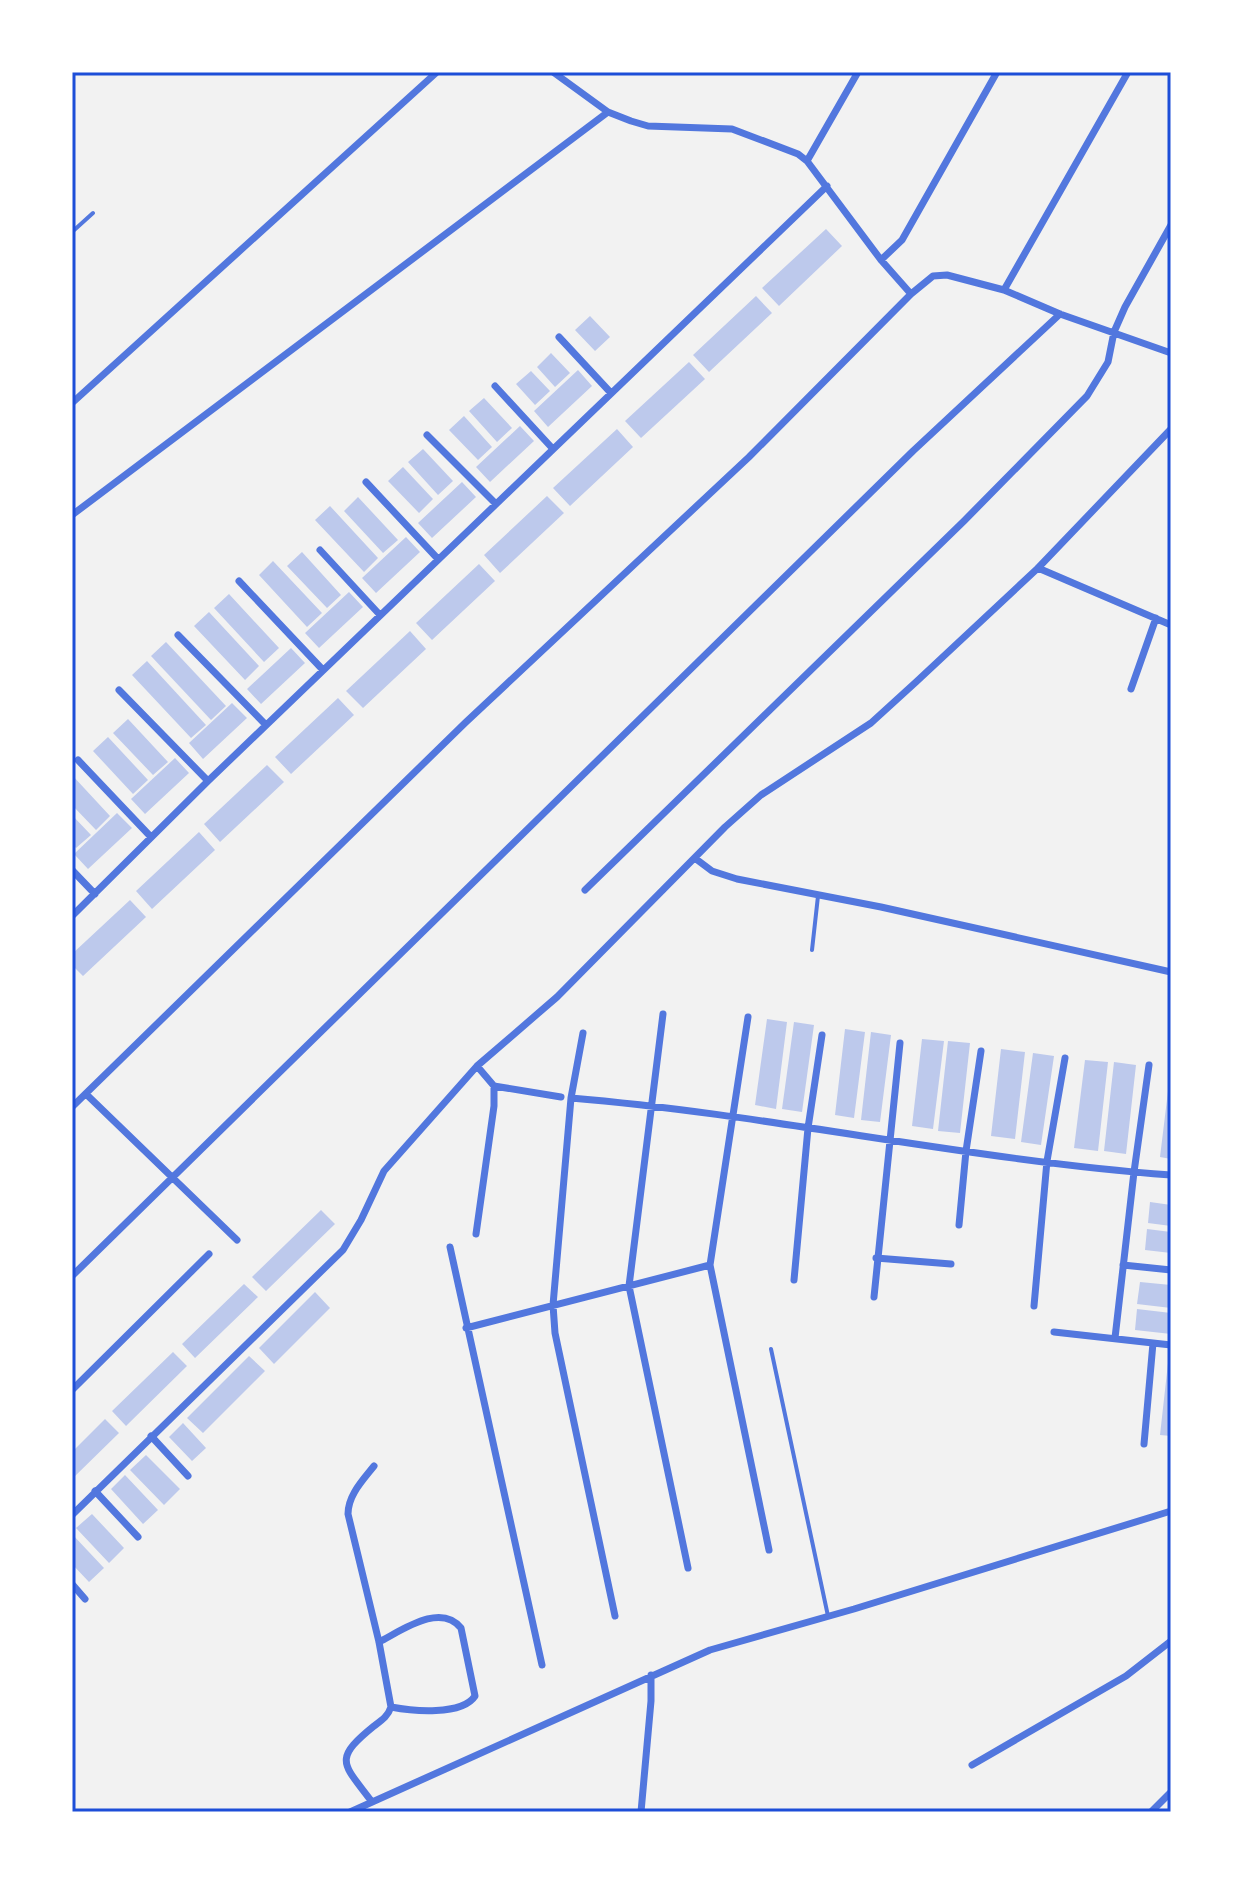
<svg xmlns="http://www.w3.org/2000/svg" width="1243" height="1884" font-family="Manrope,sans-serif">
<style>
.building{fill:#bdc9ec}
.lines{fill:none;stroke-linecap:round;stroke-linejoin:round}
.service{stroke:#5277de;stroke-width:4}
.minor{stroke:#5277de;stroke-width:7}
.neatline{fill:none;stroke:#1d4ed8;stroke-width:3}
</style>
<rect width="100%" height="100%" fill="#f2f2f2"/>
<path class="building" d="M826,229L842,246L779,306L762,288Z
M756,296L772,313L709,372L693,355Z
M590,316L610,337L595,351L575,330Z
M551,353L570,373L555,387L537,367Z
M689,362L705,379L641,438L625,421Z
M578,370L592,386L548,427L534,411Z
M531,371L550,391L535,405L516,384Z
M484,398L512,428L497,442L469,411Z
M464,416L492,447L478,460L449,430Z
M520,426L534,441L490,482L476,467Z
M617,429L633,447L570,506L553,488Z
M423,449L453,481L438,495L408,462Z
M403,467L433,499L419,513L388,481Z
M462,482L476,497L432,538L418,523Z
M547,496L564,513L500,573L484,555Z
M358,497L398,540L383,553L344,511Z
M330,506L378,558L364,572L315,520Z
M406,537L420,552L376,593L362,578Z
M302,552L341,595L327,608L287,566Z
M273,561L322,613L307,627L259,575Z
M479,564L495,581L432,640L416,623Z
M349,592L363,607L319,648L305,633Z
M229,594L279,648L264,662L214,608Z
M209,612L259,666L245,680L194,626Z
M410,631L426,649L363,708L346,691Z
M166,642L226,706L211,720L151,656Z
M291,648L305,663L261,704L247,689Z
M147,661L206,725L191,738L132,675Z
M338,698L354,715L291,774L275,757Z
M232,703L247,718L203,759L189,743Z
M128,719L168,762L153,775L113,733Z
M108,737L148,780L133,794L93,751Z
M175,758L189,773L145,814L131,799Z
M267,765L284,782L220,842L204,824Z
M72,775L110,816L96,830L72,805Z
M117,813L132,828L88,869L74,854Z
M72,815L91,835L76,848L72,844Z
M199,832L215,850L152,909L136,891Z
M130,900L146,917L83,976L72,965V954Z
M767,1019L787,1022L776,1109L755,1105Z
M794,1022L814,1025L802,1112L782,1109Z
M845,1029L865,1032L854,1118L835,1115Z
M871,1032L891,1035L880,1122L861,1120Z
M922,1039L944,1041L933,1129L912,1126Z
M948,1041L970,1043L960,1133L938,1131Z
M1001,1049L1025,1052L1015,1139L991,1136Z
M1033,1053L1054,1056L1041,1145L1021,1142Z
M1085,1060L1108,1062L1098,1151L1074,1148Z
M1114,1062L1136,1065L1126,1154L1104,1151Z
M1169,1083L1171,1084V1159L1160,1157Z
M1150,1202L1171,1205V1226L1148,1223Z
M321,1210L335,1224L266,1291L252,1277Z
M1147,1229L1171,1232V1253L1145,1250Z
M1140,1282L1171,1285V1308L1137,1304Z
M244,1284L258,1297L195,1358L182,1344Z
M315,1292L330,1308L274,1364L259,1348Z
M1137,1309L1171,1313V1334L1135,1330Z
M173,1352L187,1366L126,1426L112,1411Z
M1169,1354H1171V1436L1160,1435Z
M249,1356L265,1371L203,1433L187,1418Z
M105,1419L119,1433L72,1479V1452Z
M183,1423L206,1448L192,1461L169,1437Z
M146,1455L180,1489L164,1505L130,1470Z
M125,1475L158,1510L143,1524L111,1489Z
M92,1514L124,1548L109,1563L76,1528Z
M72,1534L104,1568L89,1582L72,1564Z"/>
<g class="lines">
<path class="service" d="M72,232L93,213
M812,950L818,896
M771,1349L828,1616"/>
<path class="minor" d="M553,72L608,112L631,121L648,126L732,129L798,154L807,161L881,260L911,294L933,276L947,275L1004,290L1060,314L1171,353
M807,161L858,72
M881,260L902,240L997,72
M1004,290L1128,72
M559,337L611,393
M495,386L553,449
M72,403L437,72
M427,435L496,504
M366,482L438,559
M72,515L608,112
M320,550L380,615
M1038,568L1171,625
M239,581L323,670
M178,635L266,725
M1131,689L1156,618
M119,690L208,781
M78,760L151,837
M696,859L712,871L737,879L881,907L1171,972
M72,870L95,894
M585,890L964,521L1087,396L1108,362L1114,332L1125,307L1171,225
M72,916L208,781L827,186
M663,1014L629,1286L688,1568
M748,1017L710,1265L769,1550
M583,1033L571,1098L553,1305L555,1333L615,1616
M477,1066L494,1086L561,1097
M86,1094L237,1240
M571,1098C772,1115 970,1160 1171,1175
M72,1107L465,723L749,457L911,294
M959,1225L966,1151L981,1051
M476,1234L494,1106V1086
M450,1247L542,1665
M876,1258L951,1264
M1123,1265L1171,1270
M72,1276L913,451L1060,314
M794,1280L808,1128L822,1035
M874,1297L900,1043
M1034,1306L1047,1161L1065,1058
M466,1328L710,1265
M1054,1332L1171,1345
M1115,1338L1134,1172L1149,1065
M72,1390L209,1254
M151,1436L188,1476
M1144,1444L1153,1343
M95,1491L138,1537
M72,1515L343,1250L361,1220L384,1171L477,1066L557,997L725,827L761,795L871,723L916,682L1038,568L1171,429
M72,1584L85,1599
M379,1642C401,1631 440,1602 461,1628L475,1696C462,1716 412,1711 391,1707
M972,1765L1126,1676L1171,1641
M372,1802C343,1763 332,1760 374,1726C382,1720 388,1716 391,1707L379,1642L348,1514C348,1495 363,1480 374,1466
M350,1812L710,1650L854,1609L1171,1511
M641,1812L651,1701V1675
M1151,1812L1171,1792"/>
</g>
<rect width="1243" height="1884" fill="none" stroke="#ffffff" stroke-width="148"/>
<rect x="74" y="74" width="1095" height="1736" class="neatline"/>
</svg>
